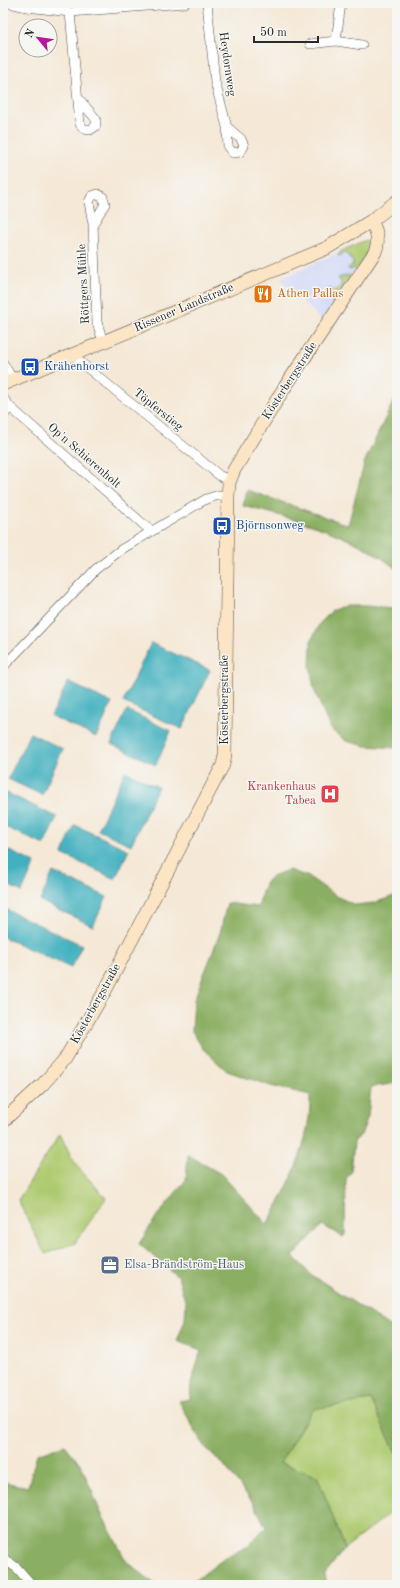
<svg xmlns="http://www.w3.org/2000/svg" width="400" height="1588" font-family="'Old Standard TT',serif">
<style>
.built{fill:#d2d9f9}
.green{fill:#aeca70;stroke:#6c7a4e}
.forest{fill:#8aae62;stroke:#5a6c46}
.water{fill:#43b1bf;stroke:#376e75}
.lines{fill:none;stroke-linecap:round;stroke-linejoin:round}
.street-casing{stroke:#494745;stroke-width:10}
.secondary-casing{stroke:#494745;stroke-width:14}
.street{stroke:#fff;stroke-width:9}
.secondary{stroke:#fce5c4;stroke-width:13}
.labels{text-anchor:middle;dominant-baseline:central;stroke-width:3;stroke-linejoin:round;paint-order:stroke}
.street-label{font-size:12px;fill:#2b2b2b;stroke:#f6f6f2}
.food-label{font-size:12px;fill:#c56008;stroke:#f6f6f2;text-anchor:start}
.transit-label{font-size:12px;fill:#164399;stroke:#f6f6f2;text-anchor:start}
.health-label{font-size:12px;fill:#be3a42;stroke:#f6f6f2;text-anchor:end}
.service-label{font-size:12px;fill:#4e5e75;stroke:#f6f6f2;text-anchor:start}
</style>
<rect width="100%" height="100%" fill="#f6f6f2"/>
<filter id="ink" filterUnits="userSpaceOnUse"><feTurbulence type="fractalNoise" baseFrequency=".025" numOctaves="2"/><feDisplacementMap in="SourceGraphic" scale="8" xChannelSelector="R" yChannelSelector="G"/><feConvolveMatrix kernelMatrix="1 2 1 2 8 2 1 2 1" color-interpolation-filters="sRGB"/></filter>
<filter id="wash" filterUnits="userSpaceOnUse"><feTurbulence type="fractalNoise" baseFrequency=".012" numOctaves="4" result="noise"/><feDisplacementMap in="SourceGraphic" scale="16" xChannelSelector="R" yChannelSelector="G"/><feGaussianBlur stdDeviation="0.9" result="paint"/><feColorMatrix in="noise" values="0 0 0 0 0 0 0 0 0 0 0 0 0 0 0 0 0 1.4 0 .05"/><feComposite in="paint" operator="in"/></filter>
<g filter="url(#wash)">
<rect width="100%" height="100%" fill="#f5e8d6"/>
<path class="built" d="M366,240L369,247L368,252L322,321L280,279Z"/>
<path class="green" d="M366,240C372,250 364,259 359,267L350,270L348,268L354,264L346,252L338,256L341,251Z
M350,275L351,276L333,303L330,299L329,289L330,288L335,292L342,283L338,278Z
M60,1134L75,1164L106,1198L75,1243L45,1254L18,1200Z
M371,1400L397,1455V1508L345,1548L317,1476L280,1463L312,1409Z"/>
<path class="forest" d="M394,400L397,402V570C358,535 292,518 243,506L247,490L348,525L365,461Z
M345,606H365L397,608V748L366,746L346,741L330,729L314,689L310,665L311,641L320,623L333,610Z
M289,870L309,877L336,896L355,905L374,903L397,895V1083L371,1087L368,1116L361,1135L354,1142L351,1172L346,1179L345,1234L343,1237L322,1225L293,1256L309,1273L397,1331V1455L371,1400L312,1409L280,1463L317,1476L345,1548L324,1575L327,1585H183L200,1577L226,1557L246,1547L266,1527L254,1504L224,1465L203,1445L179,1401L190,1399L191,1384L201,1350L177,1341L185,1320L186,1304L178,1277L139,1244L157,1216L186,1180L188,1155L221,1174L267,1224C289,1188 312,1138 310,1095L271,1086L227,1071L203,1049L192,1031L194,1000L220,933L227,903L258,907C265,882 263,878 289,870Z
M65,1445L81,1465L100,1511L126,1561L155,1584L163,1585H3V1482L28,1487L37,1454Z"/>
<path class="water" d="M151,643L210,670L182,729L123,702Z
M68,682L112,703L96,737L51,716Z
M127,710L171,731L156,765L111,744Z
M30,733L63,749L42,795L8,779Z
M125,771L158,787L131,845L98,830Z
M3,791L57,817L44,845L3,826Z
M75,825L129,850L115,879L62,854Z
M3,848L35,863L22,892L3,883Z
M53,872L107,897L93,926L40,901Z
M3,908L82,945L71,968L3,937Z"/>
</g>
<g filter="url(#ink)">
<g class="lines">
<g class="street-casing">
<path id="street" d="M9,3L27,7L70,12L185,3
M207,3L215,82L227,127L228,147L233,153L240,152L244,146L241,139L227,127
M70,12L80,124L84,129L90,130L96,126V119L79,99
M336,41L341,3
M310,44L336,41L362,45
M93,224L105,204L103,197L98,194L92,196L89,202L93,224L97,322L103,342
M75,355L79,361L220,476L230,480
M3,363L13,380
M3,398L10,407L151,531
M3,416L10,407
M3,667L96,569L122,549L206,499L219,495L228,496
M3,1558L17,1568L32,1585"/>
</g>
<g class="secondary-casing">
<path id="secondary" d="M3,384L327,248L371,221L397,201
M3,1121L43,1084L65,1059L105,991L223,765L225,755L228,496L229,483L234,470L283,390L375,252C380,241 377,231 371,221"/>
</g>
<use href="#street" class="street"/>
<use href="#secondary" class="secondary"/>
</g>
</g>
<defs>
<g id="restaurant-square" transform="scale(1)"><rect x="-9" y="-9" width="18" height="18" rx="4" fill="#e8710a" stroke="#f6f6f2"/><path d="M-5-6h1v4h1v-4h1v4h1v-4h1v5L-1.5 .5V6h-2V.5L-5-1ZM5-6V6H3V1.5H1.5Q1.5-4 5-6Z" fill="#fff"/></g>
<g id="bus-square" transform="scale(1)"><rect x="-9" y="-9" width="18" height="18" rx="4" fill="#1a4fb4" stroke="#f6f6f2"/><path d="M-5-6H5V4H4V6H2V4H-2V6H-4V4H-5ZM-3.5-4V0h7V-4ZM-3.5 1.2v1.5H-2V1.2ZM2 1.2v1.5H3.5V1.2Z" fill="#fff"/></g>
<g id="hospital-square" transform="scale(1)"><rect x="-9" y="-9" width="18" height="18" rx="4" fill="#e0444e" stroke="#f6f6f2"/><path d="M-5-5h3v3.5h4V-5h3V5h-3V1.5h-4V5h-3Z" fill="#fff"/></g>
<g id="office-square" transform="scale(1)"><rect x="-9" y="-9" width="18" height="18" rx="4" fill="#5c6f8a" stroke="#f6f6f2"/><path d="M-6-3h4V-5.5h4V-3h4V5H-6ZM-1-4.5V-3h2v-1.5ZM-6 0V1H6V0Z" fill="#fff"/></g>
</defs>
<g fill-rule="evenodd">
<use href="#restaurant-square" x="263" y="294"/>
<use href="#bus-square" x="30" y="367"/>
<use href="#bus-square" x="222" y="526"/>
<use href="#hospital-square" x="330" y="794"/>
<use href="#office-square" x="110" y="1265"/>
</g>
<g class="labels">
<g class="street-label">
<text transform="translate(227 64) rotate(82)">Heydornweg</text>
<text transform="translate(84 284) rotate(-93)">Röttgers Mühle</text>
<text transform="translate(184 308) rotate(-23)">Rissener Landstraße</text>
<text transform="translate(290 381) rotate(-57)">Kösterbergstraße</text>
<text transform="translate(158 410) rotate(39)">Töpferstieg</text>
<text transform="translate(84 456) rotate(41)">Op'n Schierenholt</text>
<text transform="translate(225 700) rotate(-90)">Kösterbergstraße</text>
<text transform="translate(96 1004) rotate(-61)">Kösterbergstraße</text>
</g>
<g class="food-label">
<text x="277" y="294">Athen Pallas</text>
</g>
<g class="transit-label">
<text x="44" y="367">Krähenhorst</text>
<text x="236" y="526">Björnsonweg</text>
</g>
<g class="health-label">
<text x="316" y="787">Krankenhaus<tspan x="316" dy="14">Tabea</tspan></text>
</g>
<g class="service-label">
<text x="124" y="1265">Elsa-Brändström-Haus</text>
</g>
</g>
<rect width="400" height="1588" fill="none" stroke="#f6f6f2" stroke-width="16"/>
<g transform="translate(38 38) rotate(299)"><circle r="19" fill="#f6f6f2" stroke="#a5a5a2"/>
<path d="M0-3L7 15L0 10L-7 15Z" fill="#b5179e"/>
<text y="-6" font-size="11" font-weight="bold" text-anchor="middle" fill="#2b2b2b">N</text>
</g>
<path d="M254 36v6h64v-6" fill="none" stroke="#2b2b2b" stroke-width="2"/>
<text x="260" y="36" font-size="12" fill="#2b2b2b" stroke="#f6f6f2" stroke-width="3" paint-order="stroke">50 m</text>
</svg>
